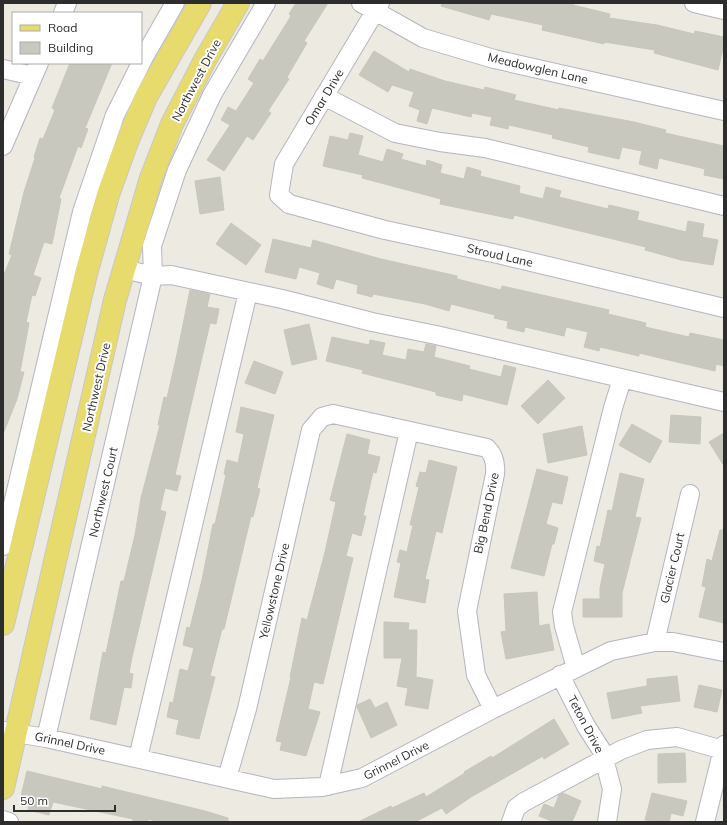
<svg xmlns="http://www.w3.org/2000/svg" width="727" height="825" font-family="Mulish,sans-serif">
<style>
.building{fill:#c9c8bf;stroke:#c9c6ba}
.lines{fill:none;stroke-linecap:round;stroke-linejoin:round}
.minor-casing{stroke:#b4b5bf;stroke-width:20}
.major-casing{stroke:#c8c8c8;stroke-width:24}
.minor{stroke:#fff;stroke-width:18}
.major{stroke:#e7db6d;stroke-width:22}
.labels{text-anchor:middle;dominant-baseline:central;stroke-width:4;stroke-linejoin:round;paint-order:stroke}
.street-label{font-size:12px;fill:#2d2d2d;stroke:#fff}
</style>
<rect width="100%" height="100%" fill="#edeae1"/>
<path class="building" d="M296,3H328L304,41L307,43L287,77L289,79L268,111L271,113L253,140L247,136L224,171L207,160L230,125L221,120L228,107L236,111L254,83L248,79L260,59L263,61L291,16L289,14Z
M442,3H574L573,5L610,14L609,18L657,25L694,34L695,31L724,37V44L718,70L654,53L655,50L604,42V44L542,30L543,25L491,14L489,20L441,6Z
M374,51L409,72L410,69L445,81L484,90L485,87L516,95L514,100L559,110V108L634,122L666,130L665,133L724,146V179L704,175L705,169L659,158L657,169L639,164L642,151L622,147L619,159L588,152L589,147L552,138L553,135L509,125L508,129L490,125L492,117L472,113L471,117L432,108L427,124L417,121L420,110L409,106L414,92L392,85L388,92L359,75Z
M70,63H112L85,128L88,129L81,148L78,146L59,198L61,199L52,244L44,242L33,275L41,278L35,296L32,295L26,322L29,323L20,372H24L17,399L3,434V277L12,255L9,254L24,192L35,158L34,157L40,138L43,139L55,110L52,108Z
M350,133L363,136L358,155L383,162L387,149L403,154L401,159L426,166L427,160L442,165L440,173L464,179L467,167L481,171L480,176L520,186L519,193L543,199L546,187L561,191L559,197L608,209L609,205L639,212L637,220L686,232L688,221L704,224L702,237L718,240L713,265L681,260L645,250L646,247L514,215L513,219L440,204L441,199L362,178L363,175L323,166L330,136L348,140Z
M220,177L224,210L200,214L195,181Z
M231,223L261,245L246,265L216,244Z
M273,239L311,248L313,240L381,259L457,276V279L501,290L502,286L609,310L608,314L646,323L645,327L689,337L690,333L724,340V366L716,364L715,371L639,353V356L600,347L599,351L584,347L588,332L566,327L564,336L525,327L524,332L507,328L508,321L494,318L495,315L451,304L449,311L425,304L373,294L372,297L357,293L358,285L336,279L333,289L317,284L320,273L299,267L296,279L265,272Z
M190,290L210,294L207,307L219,309L216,324L210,323L185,431L175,475L181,476L177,491L165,488L160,510L166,512L132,657L129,673L133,674L131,688L124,687L116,725L90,719L103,652L106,653L121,581H124L135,535L141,498L160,425H158L164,397L167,398L177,354Z
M309,324L317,359L292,365L284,330Z
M332,337L369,345L370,340L385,343L382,355L406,360L408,349L424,352L426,344L436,346L434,357L470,366L469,369L501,377L504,365L516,368L507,405L463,394L462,401L436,395V392L362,373L363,370L326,361Z
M254,361L283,372L275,394L245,383Z
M548,380L565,398L538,424L521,406Z
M241,407L274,415L257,488L260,489L253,517L251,516L224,629H222L210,676L215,677L199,739L176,734L179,720L167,717L170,702L173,703L180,669L188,671L194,648L183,645L187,627L190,628L202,580L213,524H215L226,475L224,474L227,460L238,463L244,434L236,432Z
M671,415L701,417L700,444L669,442Z
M632,424L662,441L650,463L619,445Z
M582,426L587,455L548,463L543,434Z
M724,433V466L709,442Z
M347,434L370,440L367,454L380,457L376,473L373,472L363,516H366L361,536L352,533L346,556L353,558L323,684L314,682L308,709L320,712L306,756L280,750L282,742L276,741L291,677H290L302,618L307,620L325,552L336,502L330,500Z
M429,460L457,467L442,533L436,531L425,579L429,580L425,603L394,597L401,563L397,562L400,550L407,552L413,525H410L419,487L416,486L420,472L426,473Z
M537,469L568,477L562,504L552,502L546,524L558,528L554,544H552L544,576L511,568Z
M620,473L644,479L635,517L641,518L622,593V617H583V599H600V588L605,564L594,561L597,546L600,547L608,510L612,511Z
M720,530H724V623L699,617L706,587L702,586L707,559L712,561Z
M537,592L539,626L549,624L554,650L506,659L501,632L506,631L504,594Z
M384,622L409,623L408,630H417L416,677L433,680L428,709L405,705L408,688L397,686L402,658H384Z
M677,676L680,701L640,706L642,713L612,719L607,693L647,686V679Z
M699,685L722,690L717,712L694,707Z
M370,699L375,708L387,702L397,725L371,738L357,707V705Z
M554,719L569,744L544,759L543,756L471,797L446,814L442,808L415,822H358L391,806L392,808L424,793L426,797L465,773L464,772L491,756L492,758Z
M685,753L686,782L658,783V754Z
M27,771L102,789V786L205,811L228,818V822H160L148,819V822H133V819L53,802L49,815L28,810L31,798L21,796Z
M563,793L581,801L572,822H554L539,816L544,804L554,808L559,795Z
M652,793L687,801L683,816L671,813L669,822L645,820Z"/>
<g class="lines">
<g class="minor-casing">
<path id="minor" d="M266,3L212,95L177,170L152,246L153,276L171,275L282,299L372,322L436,335L724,402
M361,3L423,38L494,59L724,111
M380,3L284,164L279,195L289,204L385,230L502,255L724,308
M694,3L724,10
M63,13L67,3
M3,69L33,76
M324,96L395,133L440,142L485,148L724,206
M3,146L39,63
M3,546L82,212L115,115L144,57L175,3
M655,642L690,494
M576,668L564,626L562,612L613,408L622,379
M560,675L586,726L602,751L612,789L607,822
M3,731L46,738L274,789L322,787L362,778L493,709L611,651L655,642H673L724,652
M46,738L153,276L124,269
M138,758L248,292
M227,778L247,709L311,430L322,417L333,414L487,448C494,455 496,464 495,474L467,611L476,675L493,709
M328,786L409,431
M3,820L9,822
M511,822L516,808L524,802L621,750L647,740L677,737L723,750
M705,822L724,745"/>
</g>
<g class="major-casing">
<path id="major" d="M3,624L86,274L108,195L127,142L146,97L200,3
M3,788L115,300L151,178L172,124L205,60L238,3"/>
</g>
<use href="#minor" class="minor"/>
<use href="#major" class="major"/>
</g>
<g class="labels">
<g class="street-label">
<text transform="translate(538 68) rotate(13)">Meadowglen Lane</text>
<text transform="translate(196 80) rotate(-62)">Northwest Drive</text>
<text transform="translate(324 97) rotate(-59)">Omar Drive</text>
<text transform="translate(500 255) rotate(13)">Stroud Lane</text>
<text transform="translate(96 387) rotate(-77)">Northwest Drive</text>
<text transform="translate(103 492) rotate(-77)">Northwest Court</text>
<text transform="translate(486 513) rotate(-78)">Big Bend Drive</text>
<text transform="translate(672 568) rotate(-77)">Glacier Court</text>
<text transform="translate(274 591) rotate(-77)">Yellowstone Drive</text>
<text transform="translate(586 724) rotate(62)">Teton Drive</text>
<text transform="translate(70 743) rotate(12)">Grinnel Drive</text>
<text transform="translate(396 760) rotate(-27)">Grinnel Drive</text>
</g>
</g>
<rect width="727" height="825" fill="none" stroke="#2d2d2d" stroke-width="8"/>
<rect x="12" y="12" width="130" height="52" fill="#ffffff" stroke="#ababab"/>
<rect x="20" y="25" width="20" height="6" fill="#e7db6d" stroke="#ababab"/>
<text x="48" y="32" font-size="12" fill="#2d2d2d">Road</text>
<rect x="20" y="42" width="20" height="12" fill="#c9c8bf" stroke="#ababab"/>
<text x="48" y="52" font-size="12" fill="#2d2d2d">Building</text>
<path d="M14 805v6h101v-6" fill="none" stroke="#2d2d2d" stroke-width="2"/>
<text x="20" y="805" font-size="12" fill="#2d2d2d" stroke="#ffffff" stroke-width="3" paint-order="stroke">50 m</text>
</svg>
